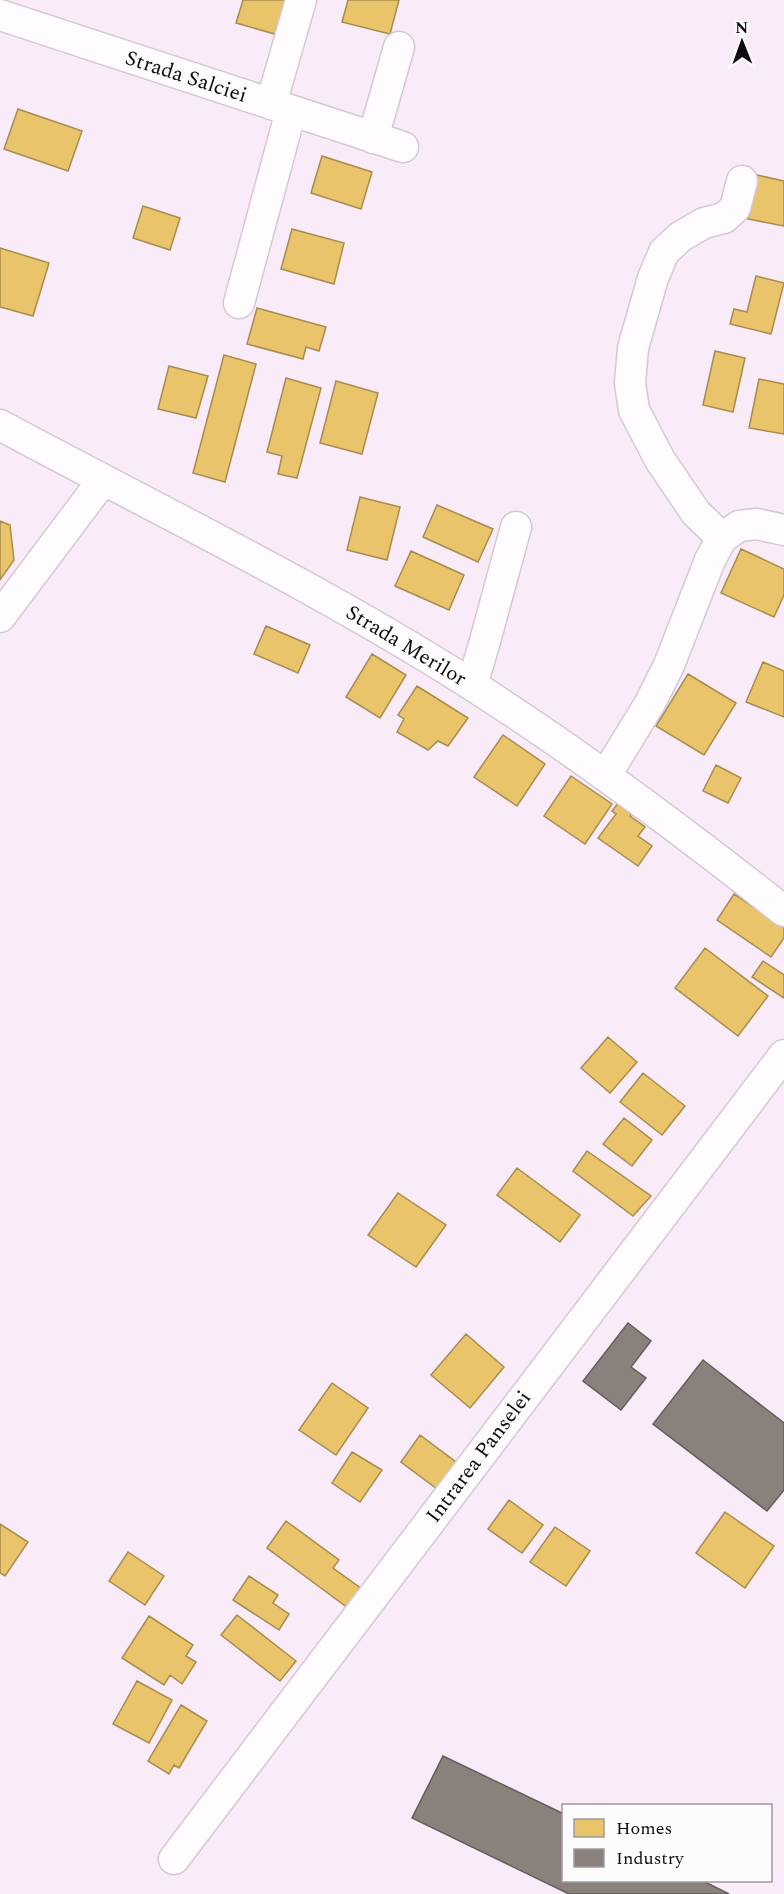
<svg xmlns="http://www.w3.org/2000/svg" width="784" height="1894" font-family="Spectral,serif">
<style>
.homes{fill:#e9c46a;stroke:#a88c4f;stroke-width:1.5}
.industry{fill:#8a817c;stroke:#665d5c;stroke-width:1.5}
.lines{fill:none;stroke-linecap:round;stroke-linejoin:round}
.street-casing{stroke:#d4c9d3;stroke-width:33}
.street{stroke:#fefcfe;stroke-width:30}
.labels{text-anchor:middle;dominant-baseline:central;stroke-width:6;stroke-linejoin:round;paint-order:stroke}
.street-label{font-size:21px;fill:#110911;stroke:#fcfcfc}
</style>
<rect width="100%" height="100%" fill="#f9ebf8"/>
<path class="homes" d="M243,0H289L278,35L236,23Z
M348,0H399L390,34L342,22Z
M18,109L82,131L68,171L4,149Z
M322,156L372,172L361,209L311,193Z
M757,175L784,181V226L748,219Z
M143,206L180,218L170,250L133,238Z
M292,229L344,243L334,284L281,269Z
M0,248L49,263L33,316L0,307Z
M756,276L784,283L771,334L730,324L734,309L747,312Z
M257,308L326,327L319,351L306,347L303,359L247,344Z
M715,351L745,358L733,412L703,405Z
M224,355L256,364L225,482L193,473Z
M169,366L208,376L196,418L158,409Z
M286,378L321,388L297,478L278,474L282,456L267,452Z
M759,379L784,384V434L749,428Z
M336,381L378,393L362,454L320,443Z
M360,497L400,507L387,560L347,550Z
M437,505L493,529L478,562L423,537Z
M0,521L10,525L14,560L0,580Z
M741,549L784,569V595L774,617L721,593Z
M411,551L464,575L449,610L395,586Z
M266,626L310,645L298,673L254,654Z
M372,654L406,675L380,718L346,697Z
M763,662L784,671V717L746,702Z
M688,674L736,703L704,755L656,726Z
M417,686L468,718L448,746L438,741L428,750L397,732L404,719L398,715Z
M503,735L545,764L517,806L474,777Z
M716,765L741,778L728,803L703,791Z
M571,776L612,804L585,844L544,816Z
M622,798L636,808L630,816L645,827L638,836L652,846L638,866L598,838L616,814L612,811Z
M734,894L784,927V938L771,957L717,920Z
M705,948L768,996L738,1036L675,988Z
M763,961L784,975V998L752,977Z
M608,1037L637,1062L610,1093L581,1068Z
M643,1073L685,1106L662,1135L620,1102Z
M624,1118L652,1140L632,1166L603,1144Z
M587,1151L651,1196L633,1216L573,1171Z
M517,1168L580,1215L560,1242L497,1195Z
M398,1193L446,1225L416,1267L368,1235Z
M466,1334L504,1367L470,1408L431,1375Z
M332,1383L368,1408L336,1455L299,1430Z
M420,1435L456,1462L437,1489L401,1462Z
M352,1452L382,1470L360,1502L332,1483Z
M509,1500L543,1525L522,1553L488,1529Z
M725,1512L774,1546L745,1588L696,1553Z
M286,1521L339,1560L333,1568L362,1589L348,1608L267,1548Z
M0,1524L28,1542L5,1576L0,1573Z
M555,1527L590,1551L566,1586L530,1562Z
M128,1552L164,1576L145,1605L109,1581Z
M249,1576L278,1595L273,1603L289,1614L279,1630L233,1600Z
M237,1615L296,1661L280,1681L221,1635Z
M149,1616L193,1645L186,1656L196,1662L182,1684L170,1675L164,1685L122,1658Z
M137,1681L172,1700L149,1743L113,1724Z
M181,1705L207,1721L179,1768L174,1765L169,1774L148,1761Z"/>
<path class="industry" d="M628,1323L651,1341L631,1367L646,1378L621,1410L583,1381Z
M703,1360L784,1423V1490L767,1511L653,1424Z
M443,1756L564,1814V1880H701L729,1894H569L412,1818Z"/>
<g class="lines">
<g class="street-casing">
<path id="street" d="M0,15L403,147
M271,104L301,0
M373,138L399,47
M239,303L291,111
M0,425C158,510 320,588 472,685C580,754 683,831 784,911
M722,538L696,513L660,460L634,410L630,383L633,348L653,278L664,252L680,237L704,223L724,218L735,208L742,181
M0,617L103,480
M472,685L485,641L516,527
M606,775L650,703L669,665L710,560L722,538L739,526L757,524L784,530
M174,1859L784,1055"/>
</g>
<use href="#street" class="street"/>
</g>
<g class="labels">
<g class="street-label">
<text transform="translate(186 77) rotate(18)">Strada Salciei</text>
<text transform="translate(406 646) rotate(31)">Strada Merilor</text>
<text transform="translate(479 1457) rotate(-53)">Intrarea Panselei</text>
</g>
</g>
<rect x="562" y="1804" width="210" height="78" fill="#fcfcfc" stroke="#9e9b9e" stroke-width="1.5"/>
<rect x="574" y="1819" width="30" height="18" fill="#e9c46a" stroke="#9e9b9e" stroke-width="1.5"/>
<text x="616" y="1834" font-size="18" fill="#110911">Homes</text>
<rect x="574" y="1849" width="30" height="18" fill="#8a817c" stroke="#9e9b9e" stroke-width="1.5"/>
<text x="616" y="1864" font-size="18" fill="#110911">Industry</text>
<g transform="translate(742 42) rotate(359)" stroke="#fcfcfc" stroke-width="4.5" paint-order="stroke">
<path d="M0-4.5L10 22L0 15L-10 22Z" fill="#110911"/>
<text y="-9" font-size="16" font-weight="bold" text-anchor="middle" fill="#110911">N</text>
</g>
</svg>
